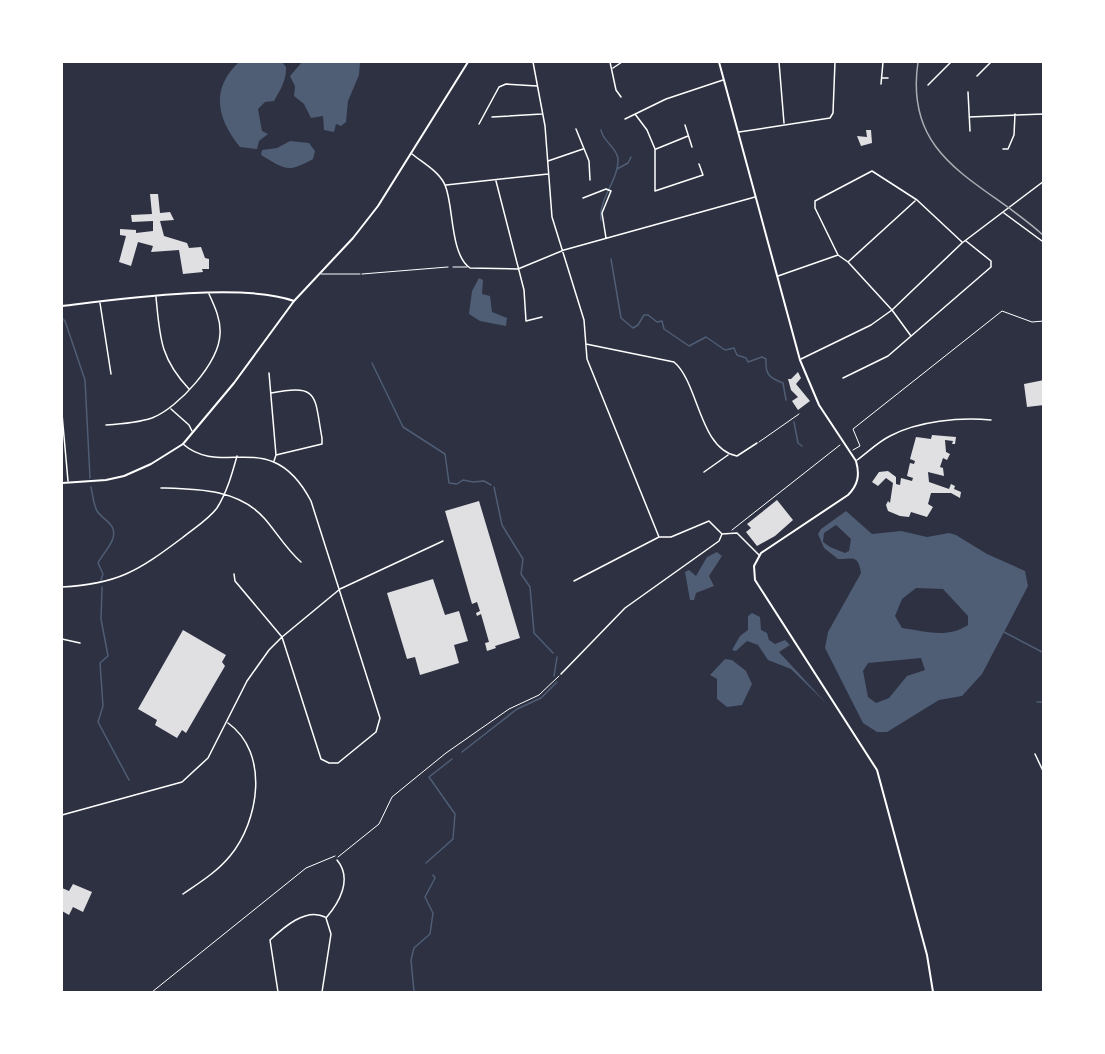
<svg xmlns="http://www.w3.org/2000/svg" width="1105" height="1054" font-family="'PT Sans',sans-serif">
<style>
.water{fill:#4f5d75;fill-rule:evenodd}
.lines{fill:none;stroke-linecap:round;stroke-linejoin:round}
.stream{stroke:#4f5d75;stroke-width:1.5}
.building{fill:#e0e0e3}
.path{stroke:#fff;stroke-width:1}
.service{stroke:#fff;stroke-width:1}
.minor{stroke:#fff;stroke-width:1.5}
.tertiary{stroke:#fff;stroke-width:2}
.secondary{stroke:#fff;stroke-width:2}
.tram{stroke:#abadb3;stroke-width:1.5}
</style>
<rect width="100%" height="100%" fill="#2d3142"/>
<path class="water" d="M239,62H282L286,67C287,79 280,91 274,101L265,102L258,109L262,131L268,134L259,141L257,149L240,147C217,119 210,89 239,62Z
M302,62H360L359,75L348,101L346,122L341,126L336,124L334,132L324,130L323,116L311,118L304,104L294,96L295,86L290,76Z
M290,141L309,143L315,151L313,159C288,173 286,170 261,155L262,150L277,148Z
M479,278L483,280L482,294L490,296L492,312L507,318L506,326L480,321L469,314L472,291Z
M846,511L872,534L901,531L927,537L949,533L956,535L987,554L1025,571L1028,586L982,674L962,696L939,700L887,732H877L863,723L825,648L828,632L861,573C858,553 851,560 838,559L824,548L818,534L821,529ZM836,525L851,539L849,551L845,553L830,547L823,542L824,533ZM916,588L943,589L968,616V625C947,639 925,631 902,628L895,616L902,599ZM921,658L925,670L907,676L889,698L876,703L868,697L863,671L868,663Z
M717,552L722,556L709,576L714,586L696,593L694,600H690L685,572L689,570L696,576L707,557Z
M752,613L760,617L761,630L767,633L769,640L775,644L785,640L790,645L779,652L827,704L791,669L768,660L758,645L747,641L736,651L732,650L740,636L748,630V616Z
M725,659L732,660L746,671L752,684L742,705L727,707L717,699V679L710,675Z"/>
<g class="lines">
<path class="stream" d="M601,130C603,142 617,147 618,159C619,180 598,199 601,220
M617,169L628,163L631,157
M611,259L621,318L633,328L638,325L644,315H648L657,322L662,321L664,329L689,346L706,337L725,350L734,348L737,355L746,358L748,362L762,357L766,359C765,374 769,378 783,383L786,400
M62,318L65,321L85,380L90,478
M372,363L403,427L445,454L449,483L457,484L463,480L473,482L484,481L491,485
M794,422L798,443L802,446
M91,487C93,496 93,503 97,511C104,521 117,524 113,538C111,546 102,555 98,563L103,574L101,580
M494,487L502,525L523,559L521,574L530,587L534,633L553,653
M102,587L101,619L108,656L100,663L103,706L98,722L129,780
M1002,631L1044,653
M554,676L557,657
M1037,702H1044
M462,752L517,709L541,698L557,682
M426,863L453,839L455,814L429,777L452,759
M414,992L411,960L414,948L430,934L433,913L425,897L435,878L433,875"/>
</g>
<path class="building" d="M866,130H871L872,143L861,146L857,136L867,137Z
M150,194H158L160,213L170,212L174,220L160,221L164,236L187,243L189,248L201,247L205,258L209,259V269H202L203,272L183,274L179,250L151,252L153,246L138,242L131,266L119,262L126,236L120,235V229L136,230V233L153,231V221L132,222L131,215L152,214Z
M798,372L801,378L796,384L810,401L798,410L792,401L798,397L791,390L788,379H791Z
M1044,380V405L1027,407L1024,384Z
M932,435L956,437L955,444H952L953,441L945,440L946,452L950,454L947,460L943,458L940,467L943,468L944,476L928,472L929,482L949,489L951,484L955,486L954,489L961,492L960,498L951,493H931L928,504L933,507L927,517L911,512L909,517L900,516L888,511L886,505L888,501L890,503L893,483L886,478L878,486L872,482L879,472L888,471L896,477V484L900,485L901,478L912,481L913,478L907,476L910,463L914,464L915,461L910,459L916,437L931,439Z
M777,500L793,520L775,536L757,546L746,532L751,528L747,524Z
M479,501L520,638L495,646L496,648L487,651L485,643L489,642L481,614L477,616L476,613L480,611L477,602L472,604L445,511Z
M433,579L445,615L459,611L468,641L454,645L459,663L420,675L415,657L407,659L387,593Z
M183,630L226,655L222,662L225,666L186,733L182,730L177,738L155,725L157,720L138,709Z
M73,884L92,892L83,912L73,907L69,915L62,911V888L69,891Z"/>
<g class="lines">
<path class="path" d="M362,274L448,267
M853,450L860,446L853,429L1002,311L1032,322L1044,321
M732,530L840,445
M338,857L379,824L392,797L403,788L446,753L509,709L539,695L559,676
M152,992L306,868L335,856"/>
<path class="service" d="M453,267H467
M321,274H360
M759,442L799,414"/>
<path class="minor" d="M533,62L545,126L552,217L584,320L587,359L659,537
M610,62L616,90L621,97
M671,62H672
M779,62L784,123
M613,68L622,62
M977,76L991,62
M882,78H888
M881,84L883,62
M928,85L951,62
M968,92L970,131
M635,114L647,130L655,149V191L703,175L699,164
M492,117L542,114
M969,117L1044,114
M625,119L666,99L723,80
M479,124L499,87L506,84L537,86
M685,125L692,147
M576,129L589,161L590,180
M739,132L830,118L833,113L835,62
M656,149L688,136
M1003,149H1008L1014,135L1015,114
M412,154C422,162 438,171 444,183C454,200 449,254 470,268L518,269L564,250L755,197
M548,161L583,149
M496,181L524,290L526,321L542,317
M446,185L548,174
M583,198L606,189L611,191L602,213L606,238
M1004,213L1042,241
M838,255L815,208V201L872,171L917,200L962,242
M848,262L892,310L911,336
M778,276L838,255L848,262L915,201
M156,297C160,338 160,358 189,389
M100,303L111,374
M586,344L674,362C699,383 699,449 737,456L757,443
M801,359L871,325L892,310L962,243L1044,181
M269,373L276,455L274,461
M843,378L888,356L991,267V261L966,241
M271,393C320,384 314,395 322,438V444L276,455
M171,409L189,425L192,431
M62,414L68,481
M106,425C122,424 137,423 152,418C178,408 219,363 220,334C221,320 215,307 209,294
M183,444C223,479 271,425 311,501L380,718L376,732L338,763H329L321,759L282,637L235,581L234,574
M857,460C868,452 878,442 890,436C918,421 960,417 991,420
M704,472L728,455
M161,488C198,489 239,489 265,519C277,533 287,550 301,562
M574,581L659,537H671L709,521L722,534
M62,587C118,584 138,571 182,538C194,528 208,520 217,508C227,492 232,474 237,456
M62,639L80,643
M561,674L625,608L719,541L722,534L737,533L759,555
M1035,754L1044,773
M62,815L182,782L208,758L247,681L269,650L282,637L340,589L443,541
M183,894C199,883 217,872 230,856C259,821 270,753 228,723
M278,992L270,940C283,928 306,907 325,917
M322,992L331,934L326,918C339,903 353,879 337,860"/>
<path class="tertiary" d="M719,62L800,360L819,405L856,461C860,475 858,485 848,495L761,553L754,566L755,580L877,770L927,955L933,992
M62,306C119,299 243,282 294,301"/>
<path class="secondary" d="M62,483L106,480L124,476L151,464L183,444L234,383L294,301L353,238L378,206L468,62"/>
<path class="tram" d="M918,62C903,162 985,181 1044,236"/>
</g>
<rect width="1105" height="1054" fill="none" stroke="#ffffff" stroke-width="126"/>
</svg>
